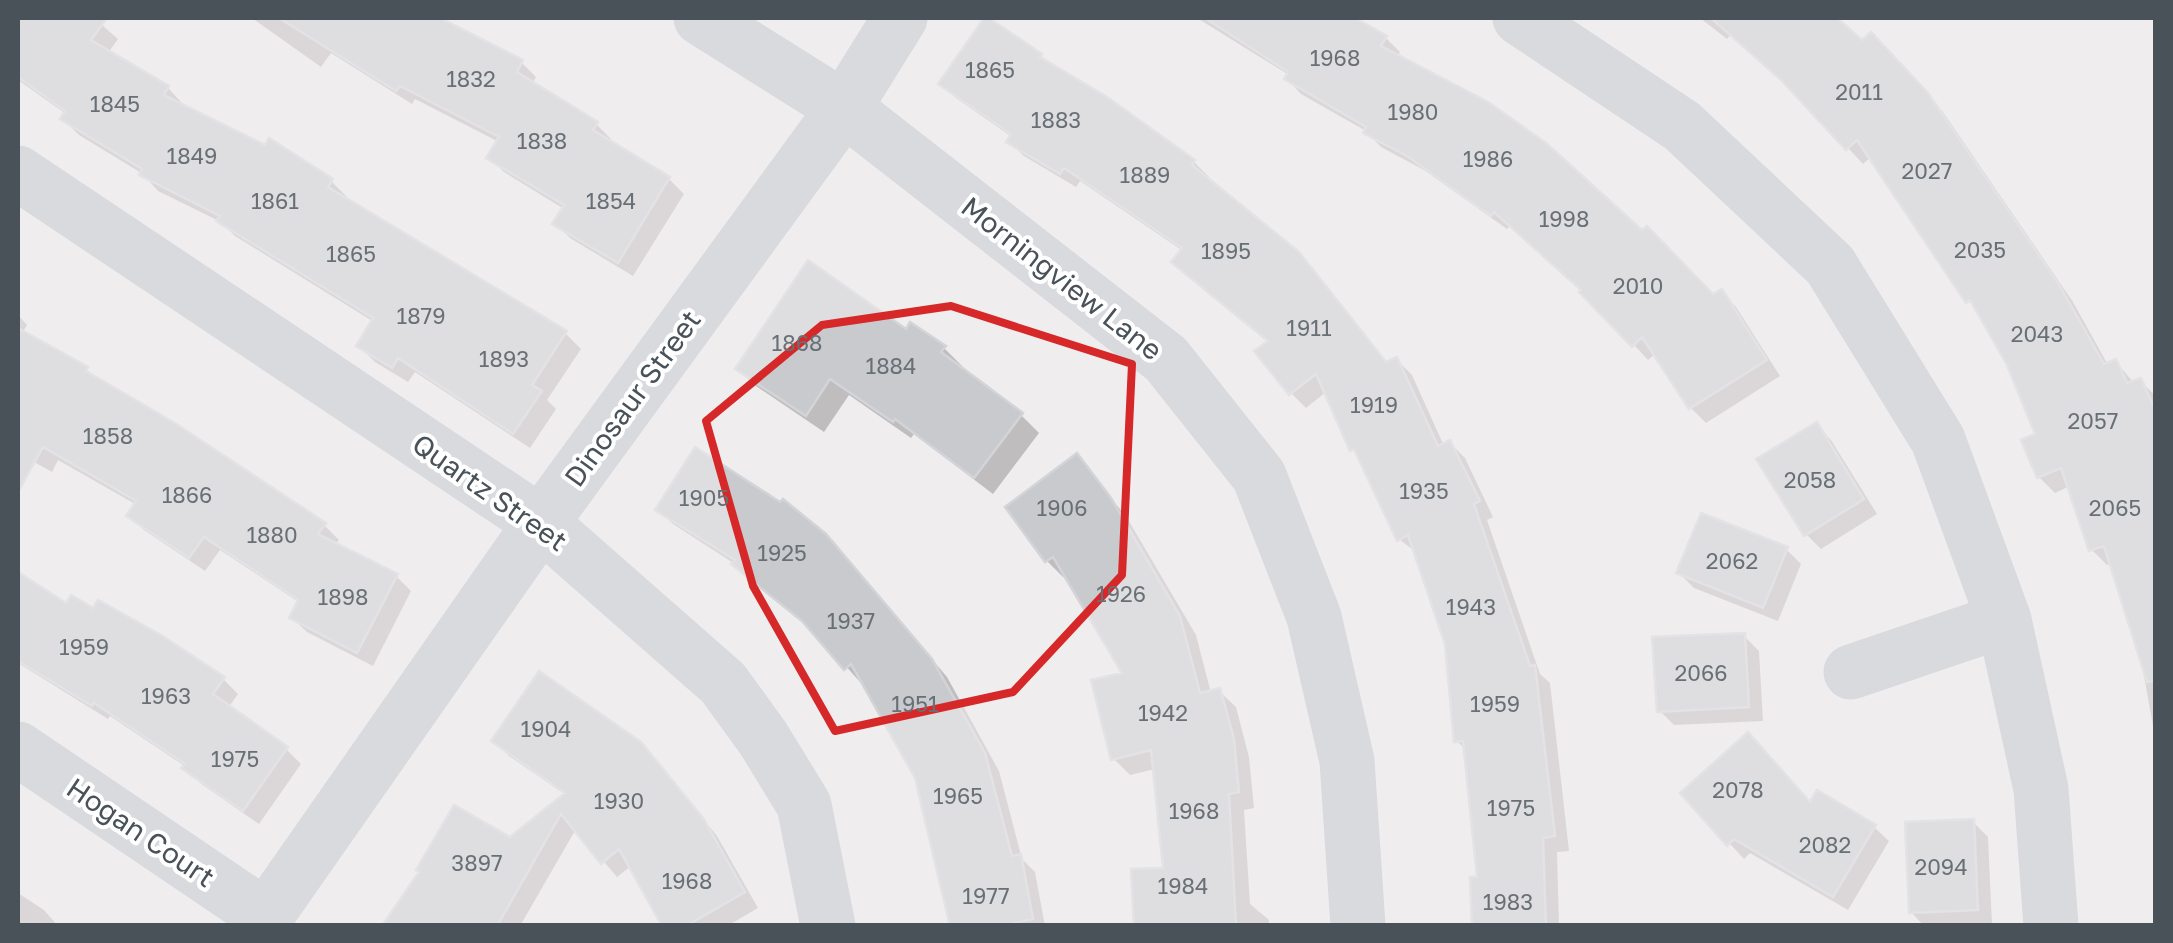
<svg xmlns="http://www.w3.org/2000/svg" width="2173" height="943" font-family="'Golos Text',sans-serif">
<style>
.shadow{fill:#0003}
.building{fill:#c8cace;stroke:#d2d4d8;stroke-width:2.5}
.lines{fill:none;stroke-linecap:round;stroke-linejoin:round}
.minor{stroke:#bac3c8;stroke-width:55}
.marked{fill:none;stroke:#d62828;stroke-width:8;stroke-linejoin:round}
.labels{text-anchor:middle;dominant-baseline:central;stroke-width:8;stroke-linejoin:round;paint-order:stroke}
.number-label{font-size:22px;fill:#687076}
.street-label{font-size:28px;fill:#485258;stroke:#fff}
</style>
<rect width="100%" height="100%" fill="#f0edee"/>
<path class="shadow" d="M18,18H94L118,39L108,53L168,88L183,104L182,107L331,181L347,197L345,200L565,333L581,349L547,400L556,409L530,448L415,372L408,382L375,362L359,346L374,322L235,236L221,222L158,191L143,174L79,135L63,119L66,114L18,80Z
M252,18H439L521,62L536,77L532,84L596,124L611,139L609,142L669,179L684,194L633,276L570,238L556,223L564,209L504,172L489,157L499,142L415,99L412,104L331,53L321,67Z
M1197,18H1349L1386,38L1400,52L1397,58L1713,297L1721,292L1736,307L1780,376L1706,423L1691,408L1656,353L1648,360L1584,291L1510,225L1507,229L1424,170L1381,147L1366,131L1301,94L1287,79L1289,75Z
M1700,18H1832L1862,44L1887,51L1943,112L2073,302L2108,365L2116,362L2134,383L2140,381L2156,396V742L2139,649L2112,563L2107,565L2091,549L2070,486L2055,493L2039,477L2038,435L2009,364L1982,315L1968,301L1871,157L1863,164L1793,89L1731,34L1727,39Z
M1040,56L1051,66L1194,162L1209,177L1206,180L1297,254L1388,364L1397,360L1412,375L1444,446L1450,443L1465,458L1493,517L1487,520L1540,674L1550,683L1569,851L1557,852L1559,926H1474L1480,879L1466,750L1457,741L1447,643L1417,553L1399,539L1326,392L1306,408L1291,393L1270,342L1183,251L1080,181L1076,187L1024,156L1009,142L1012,137L956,98L941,83Z
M18,315L27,325L22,333L86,369L100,382L324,525L339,540L335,545L396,576L411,591L373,666L307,632L292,618L300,603L220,550L205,571L144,530L129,515L137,505L58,460L52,472L18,453Z
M906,332L944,348L962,366L959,369L1021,415L1039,433L993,494L914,434L911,438L849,395L824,432L756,386L738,369Z
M1816,425L1831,440L1877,514L1821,549L1806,534Z
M1077,456L1127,518L1196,635L1211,693L1219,691L1236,707L1249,757L1254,808L1244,810L1250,904L1269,920V926H1136L1166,870L1155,769L1130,775L1114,759L1126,674L1066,575L1063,577L1047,561Z
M658,509L841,552L947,677L999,771L1022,859L1035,872L1045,926H952L918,777L863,681L861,683L813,630L749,579L735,564L673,524Z
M1786,549L1801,564L1778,621L1694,588L1679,573Z
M18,575L66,607L223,679L238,694L228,708L286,749L301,764L259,824L200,783L186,767L110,716L108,719L18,663Z
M1744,636L1759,651L1763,721L1674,725L1659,710Z
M494,741L655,760L717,836L758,908L727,926H665L631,866L617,877L576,829L520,926H385L510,840L566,795L509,756Z
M1683,793L1811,805L1874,827L1889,841L1848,910L1750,853L1744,859Z
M1973,822L1988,837L1992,924L1924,926L1911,912Z
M18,893L44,910L58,926H18Z"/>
<path class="building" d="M18,18H107L91,40L169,86L164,95L265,145L269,138L333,179L328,187L567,331L532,385L542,391L513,434L398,358L392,368L356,346L373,318L216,221L220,216L139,175L142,169L60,119L65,111L18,77Z
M279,18H440L523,60L517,72L598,122L593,130L670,177L618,263L552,224L564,205L486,158L499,137L400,86L396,91Z
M984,18H989L1042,54L1040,57L1107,97L1195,160L1192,165L1299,252L1386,362L1397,357L1438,446L1450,440L1480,501L1474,504L1530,666L1535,665L1555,836L1543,838L1546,926H1472L1470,877H1477L1463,741L1454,742L1445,644L1408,535L1397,541L1354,449L1350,451L1316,374L1289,395L1254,351L1268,341L1171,262L1182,248L1064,168L1060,174L1006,142L1011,134L938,84Z
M1205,18H1355L1387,36L1381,46L1488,102L1546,143L1642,230L1647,226L1713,294L1722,289L1767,360L1689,409L1642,337L1632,347L1579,292L1581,290L1494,212L1491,216L1407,156L1363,133L1366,127L1284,79L1288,72Z
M1711,18H1837L1862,40L1871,32L1928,93L2058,283L2104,364L2116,359L2127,383L2141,378L2156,412V681L2147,682L2104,546L2089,551L2061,468L2037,478L2021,440L2035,434L2007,365L1970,300L1966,303L1857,140L1846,150L1781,80Z
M808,260L906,329L910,322L946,346L941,352L1023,413L974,478L895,419L893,422L830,379L806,416L735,369Z
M18,328L88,367L86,371L173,422L326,523L318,534L398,574L357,653L289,618L298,600L204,537L189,558L126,516L136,501L43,447L18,492Z
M1817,422L1864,499L1804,536L1756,459Z
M695,447L780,502L783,499L826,534L932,659L985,753L1012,856L1021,854L1033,919L1002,926H950L915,778L851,664L844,670L802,621L731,564L735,560L655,510Z
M1077,453L1111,498L1180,616L1200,693L1220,688L1234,739L1239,792L1229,794L1236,926H1134L1131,869L1163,868L1151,750L1111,760L1091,680L1122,673L1053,557L1045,562L1005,507Z
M1701,513L1788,547L1763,608L1676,573Z
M18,572L66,603L71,595L93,608L98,600L161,635L225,677L213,694L288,747L243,811L181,768L185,764L94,703L92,706L18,661Z
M1745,633L1749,707L1657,712L1652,637Z
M539,671L641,742L703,818L745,892L686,926H662L619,849L601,864L561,814L497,926H382L419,872L416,870L454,805L510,837L565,793L491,741Z
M1748,732L1810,802L1817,790L1876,825L1833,897L1734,839L1727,846L1680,793Z
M1974,819L1978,910L1909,913L1905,822Z"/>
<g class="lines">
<path class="minor" d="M701,18L844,108L1166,359L1259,476L1314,617L1347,761L1358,926
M1520,18L1682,126L1830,265L1938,440L2004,620L2041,789L2051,926
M18,173L541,523L723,683L763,738L804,805L828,926
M1851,672L2004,620
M18,749L265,916
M259,926L541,523L844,108L900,18"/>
</g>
<path d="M0 0H2173V943H0ZM951,306L1132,364L1122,575L1013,692L835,731L753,586L706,421L822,325Z" fill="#f0edee" fill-opacity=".55" fill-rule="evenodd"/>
<path class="marked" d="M951,306L1132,364L1122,575L1013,692L835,731L753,586L706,421L822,325Z"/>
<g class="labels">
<g class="number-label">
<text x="1335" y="57">1968</text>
<text x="990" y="69">1865</text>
<text x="471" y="78">1832</text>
<text x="1859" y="91">2011</text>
<text x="115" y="103">1845</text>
<text x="1413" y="111">1980</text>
<text x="1056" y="119">1883</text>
<text x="542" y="140">1838</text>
<text x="192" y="155">1849</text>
<text x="1488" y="158">1986</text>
<text x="1927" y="170">2027</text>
<text x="1145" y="174">1889</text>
<text x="275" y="200">1861</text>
<text x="611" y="200">1854</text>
<text x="1564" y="218">1998</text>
<text x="1980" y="249">2035</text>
<text x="1226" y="250">1895</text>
<text x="351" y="253">1865</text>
<text x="1638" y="285">2010</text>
<text x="421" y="315">1879</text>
<text x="1309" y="327">1911</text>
<text x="2037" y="333">2043</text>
<text x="797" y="342">1868</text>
<text x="504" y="358">1893</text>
<text x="891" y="365">1884</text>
<text x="1374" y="404">1919</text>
<text x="2093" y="420">2057</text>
<text x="108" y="435">1858</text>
<text x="1810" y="479">2058</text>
<text x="1424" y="490">1935</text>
<text x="187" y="494">1866</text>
<text x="704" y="497">1905</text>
<text x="1062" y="507">1906</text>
<text x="2115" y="507">2065</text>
<text x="272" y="534">1880</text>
<text x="782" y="552">1925</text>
<text x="1732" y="560">2062</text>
<text x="1121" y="593">1926</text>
<text x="343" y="596">1898</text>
<text x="1471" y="606">1943</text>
<text x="851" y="620">1937</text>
<text x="84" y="646">1959</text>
<text x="1701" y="672">2066</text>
<text x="166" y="695">1963</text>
<text x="915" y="703">1951</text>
<text x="1495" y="703">1959</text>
<text x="1163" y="712">1942</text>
<text x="546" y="728">1904</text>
<text x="235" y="758">1975</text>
<text x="1738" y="789">2078</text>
<text x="958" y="795">1965</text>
<text x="619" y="800">1930</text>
<text x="1511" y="807">1975</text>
<text x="1194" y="810">1968</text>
<text x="1825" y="844">2082</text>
<text x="477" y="862">3897</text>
<text x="1941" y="866">2094</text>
<text x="687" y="880">1968</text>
<text x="1183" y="885">1984</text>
<text x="986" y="895">1977</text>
<text x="1508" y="901">1983</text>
</g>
<g class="street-label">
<text transform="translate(1062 278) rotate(38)">Morningview Lane</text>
<text transform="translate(632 398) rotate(-54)">Dinosaur Street</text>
<text transform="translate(490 492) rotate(35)">Quartz Street</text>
<text transform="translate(141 832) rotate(34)">Hogan Court</text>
</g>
</g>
<rect width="2173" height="943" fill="none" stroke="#485258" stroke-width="40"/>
</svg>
